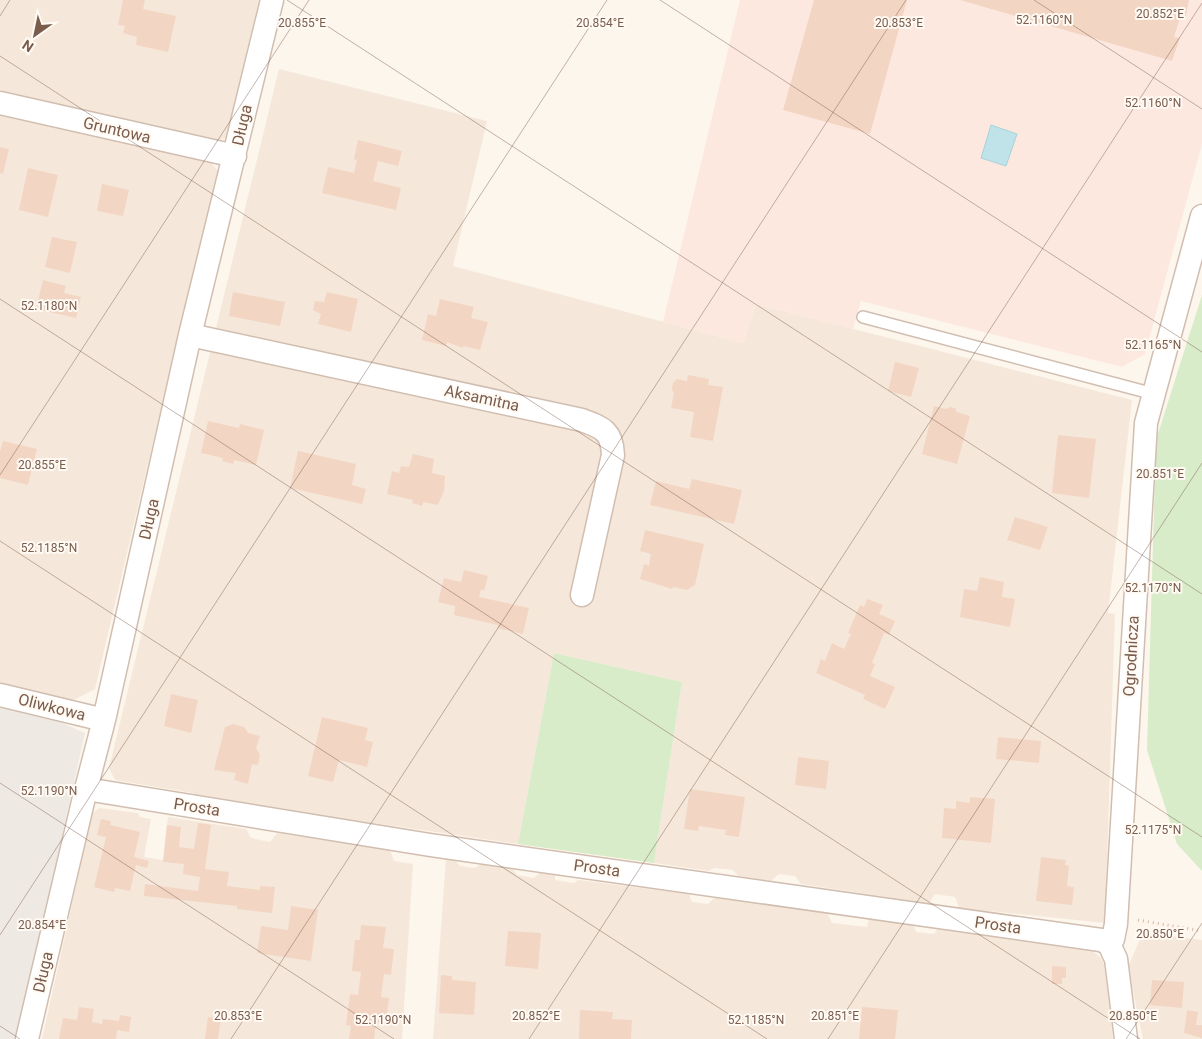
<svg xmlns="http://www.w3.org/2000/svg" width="1202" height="1039" font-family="Roboto,sans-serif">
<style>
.residential{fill:#f5e8da}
.commercial{fill:#fde8e0}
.industrial{fill:#efe9e4}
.green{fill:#d8ecc9}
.water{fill:#bfe3e8;stroke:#a5d3da}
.building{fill:#f3d5c3}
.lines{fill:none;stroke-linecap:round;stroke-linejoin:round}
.lane-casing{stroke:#d1beb0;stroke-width:14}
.street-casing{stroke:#d1beb0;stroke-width:25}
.path{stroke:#d9b8a5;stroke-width:3;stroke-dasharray:1 4;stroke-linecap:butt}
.lane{stroke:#fff;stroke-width:11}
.street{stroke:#fff;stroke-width:22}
.ticks{fill:none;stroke:#7a5c4d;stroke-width:1;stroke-opacity:0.45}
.labels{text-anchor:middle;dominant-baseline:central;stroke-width:4;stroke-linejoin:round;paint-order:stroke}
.street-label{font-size:16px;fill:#7a5c4d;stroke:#fffaf3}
.ticks-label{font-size:12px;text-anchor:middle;fill:#7a5c4d;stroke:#fffaf3;stroke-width:4;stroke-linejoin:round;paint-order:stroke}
</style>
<rect width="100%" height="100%" fill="#fdf6ec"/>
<path class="residential" d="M0,0H259L226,138L215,141L0,90Z
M279,69L487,121L453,266L743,343L756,304L1132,400L1108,613L1115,614L1105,923L959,908L955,897L935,894L929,903L801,884L795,876L779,874L771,881L738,876L733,870L714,868L709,871L654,863L682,682L554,653L518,844L194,797L193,793L115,780L109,768Z
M0,112L209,160L220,174L177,340L95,689L72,701L0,684Z
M99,808L138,813L140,817L151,819L144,857L163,860L168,817L246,829L251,838L270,842L277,833L390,850L394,861L413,864L402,1039H42L92,814Z
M446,858L454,859L460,866L475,868L483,863L511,866L517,875L534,878L542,871L555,874V880L574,883L578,880L689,894L692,902L708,904L715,897L827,912L832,923L867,927L869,918L913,924L916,932L934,934L939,927L1085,945L1101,958L1104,964L1113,1039H433Z
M1143,932L1202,940V1039H1143L1128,967Z"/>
<path class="commercial" d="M740,0H1202V144L1145,354L1122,367L861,301L853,329L756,304L743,343L663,322Z"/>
<path class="industrial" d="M0,702L31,709L85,733L17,1039H0Z"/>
<path class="green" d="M1202,295V871L1177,844L1147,750L1156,440Z
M554,653L682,682L654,863L518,844Z"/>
<path class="water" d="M991,125L1017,134L1006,166L981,158Z"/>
<path class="building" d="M123,0H145L143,9L176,16L168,52L136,45L137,37L123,33L125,26L118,25Z
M814,0H907L870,134L783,110Z
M960,0H1189L1185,20L1180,18L1174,37L1180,38L1172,61Z
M358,140L402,151L398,166L378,161L373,181L401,188L396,210L322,193L328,167L354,173L357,160L354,159Z
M0,147L9,149L3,174L0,173Z
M28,168L58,175L48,217L19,210Z
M102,184L129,190L123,216L97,211Z
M52,237L77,242L70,273L45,267Z
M43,280L66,286L64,293L81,297L76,318L36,309Z
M233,292L285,302L280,326L229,316Z
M327,292L358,299L351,332L318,324L321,314L313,310L315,301L324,302Z
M440,299L474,307L471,318L488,322L480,350L463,346V348L447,342L446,346L422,340L428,314L436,316Z
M895,362L919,368L911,397L888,391Z
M688,375L709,379L708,385L723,387L713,441L690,437L694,412L671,408L674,393L672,390L673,383L677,379L687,381Z
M934,406L946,409L950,407L955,408L957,412L970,416L957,464L922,454Z
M208,421L239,428L240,424L264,430L256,465L234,460L233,464L222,461L223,458L201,453Z
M1058,435L1096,439L1089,498L1052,493Z
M3,441L37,449L28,485L0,478V452Z
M298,451L356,464L352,485L366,489L362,504L290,488Z
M413,454L434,459L432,473L445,476L444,491L438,505L423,502L422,506L412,503L413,500L387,494L392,471L399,473L401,466L409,467Z
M692,479L742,490L734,524L650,505L656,481L689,489Z
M1015,517L1048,527L1040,550L1007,540Z
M645,530L704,544L695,585L687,590L673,587L672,589L640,579L644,564L649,566L651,554L640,551Z
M464,570L488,576L484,591L481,589L479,597L529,608L523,634L497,628L498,625L454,615L455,606L438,602L444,578L461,582Z
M980,577L1004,582L1002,597L1015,599L1010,627L960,617L964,589L977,591Z
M867,599L883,605L879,614L895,621L889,635L884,633L872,663L875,664L870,676L895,687L885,709L863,699L865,695L816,673L821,659L825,661L832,643L844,649L851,634L848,633L860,605L864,607Z
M171,694L198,700L191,733L164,726Z
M322,717L368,728L365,740L373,742L367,767L339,760L333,782L308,776Z
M233,724L244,727L248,733L260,736L256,748L260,755L258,765L252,764L248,784L234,780L236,773L214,770L225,727Z
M998,737L1041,741L1039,763L996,759Z
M798,757L829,761L826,789L795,785Z
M690,789L745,797L739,837L725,835L726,830L699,826L698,831L684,829Z
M970,797L995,799L991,843L942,838L944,808L956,809V801L970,803Z
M101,819L111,821L110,825L140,832L134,857L149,861L147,868L136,865L130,891L115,888L114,892L94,887L106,837L97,835Z
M198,823L211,825L205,869L229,872L227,886L260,890V886L275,887L272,913L237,909V906L144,896L145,884L198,891L200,877L183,874L184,864L163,862L167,825L181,827L179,847L194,849Z
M1041,857L1066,860L1065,865L1069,866L1067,886L1074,887L1072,905L1036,901Z
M291,906L318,910L311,961L257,953L261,926L288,930Z
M361,925L386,927L383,948L394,949L391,975L384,974L381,997L389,998L386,1024L376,1023L374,1039H349L351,1026L346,1025L350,994L358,995L361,972L352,971L355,940H360Z
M508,931L541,933L538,969L505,966Z
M1052,966L1066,967V978H1062V984H1052Z
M441,975L452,976V980L476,982L474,1015L439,1013Z
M1152,980L1184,982L1182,1008L1150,1005Z
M79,1007L94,1009L92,1022L102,1024L103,1019L119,1021L120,1015L131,1017L129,1032L117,1030L116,1039H59L63,1018L77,1020Z
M862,1007L898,1010L895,1039H859Z
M580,1010L613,1012L612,1019L632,1020L631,1039H579Z
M1187,1010L1198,1012L1196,1025H1202V1038L1184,1033Z
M208,1017L221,1019L218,1039H205Z"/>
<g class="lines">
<g class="lane-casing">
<path id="lane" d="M863,317L1154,394"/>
</g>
<g class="street-casing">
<path id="street" d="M0,103L235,156
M190,335L582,420C603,428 612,431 613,455L582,595
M0,695L104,720
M86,789L430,845L1101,940L1109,944L1116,959L1126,1039
M1109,944L1113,939L1116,924L1146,423L1202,216
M27,1039L86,789L104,720L190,335L272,0"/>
</g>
<path class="path" d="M1138,920L1202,931"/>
<use href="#lane" class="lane"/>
<use href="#street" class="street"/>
</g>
<path class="ticks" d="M287,0L1202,594M660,0L1202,352M1034,0L1202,109M0,16L10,0M0,56L1202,837M0,299L1140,1039M0,475L309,0M0,541L767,1039M0,783L394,1039M0,935L607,0M0,1026L20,1039M231,1039L906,0M529,1039L1202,3M828,1039L1202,463M1126,1039L1202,923"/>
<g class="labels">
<g class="street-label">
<text transform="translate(242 125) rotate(-77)">Długa</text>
<text transform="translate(117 130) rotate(13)">Gruntowa</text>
<text transform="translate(482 398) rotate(12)">Aksamitna</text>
<text transform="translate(149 519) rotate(-77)">Długa</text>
<text transform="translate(1131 656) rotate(-87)">Ogrodnicza</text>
<text transform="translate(52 707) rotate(14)">Oliwkowa</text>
<text transform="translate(197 807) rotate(9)">Prosta</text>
<text transform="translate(597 868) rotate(8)">Prosta</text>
<text transform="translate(998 925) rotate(8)">Prosta</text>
<text transform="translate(43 972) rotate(-77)">Długa</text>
</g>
</g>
<g class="ticks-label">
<text x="1160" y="18">20.852°E</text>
<text x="1044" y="24">52.1160°N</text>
<text x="302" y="27">20.855°E</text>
<text x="899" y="27">20.853°E</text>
<text x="600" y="27">20.854°E</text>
<text x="1153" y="107">52.1160°N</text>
<text x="49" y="310">52.1180°N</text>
<text x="1153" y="349">52.1165°N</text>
<text x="42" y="469">20.855°E</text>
<text x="1160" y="478">20.851°E</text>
<text x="49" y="552">52.1185°N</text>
<text x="1153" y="592">52.1170°N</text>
<text x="49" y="795">52.1190°N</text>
<text x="1153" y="834">52.1175°N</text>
<text x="42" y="929">20.854°E</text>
<text x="1160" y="938">20.850°E</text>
<text x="238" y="1020">20.853°E</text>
<text x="536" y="1020">20.852°E</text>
<text x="835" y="1020">20.851°E</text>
<text x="1133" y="1020">20.850°E</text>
<text x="383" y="1024">52.1190°N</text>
<text x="756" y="1024">52.1185°N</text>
</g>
<g transform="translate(35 35) rotate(213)" stroke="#fffaf3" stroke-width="4" paint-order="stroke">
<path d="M0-4L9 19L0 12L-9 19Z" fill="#7a5c4d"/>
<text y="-8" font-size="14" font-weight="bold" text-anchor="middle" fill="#7a5c4d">N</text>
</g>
</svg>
